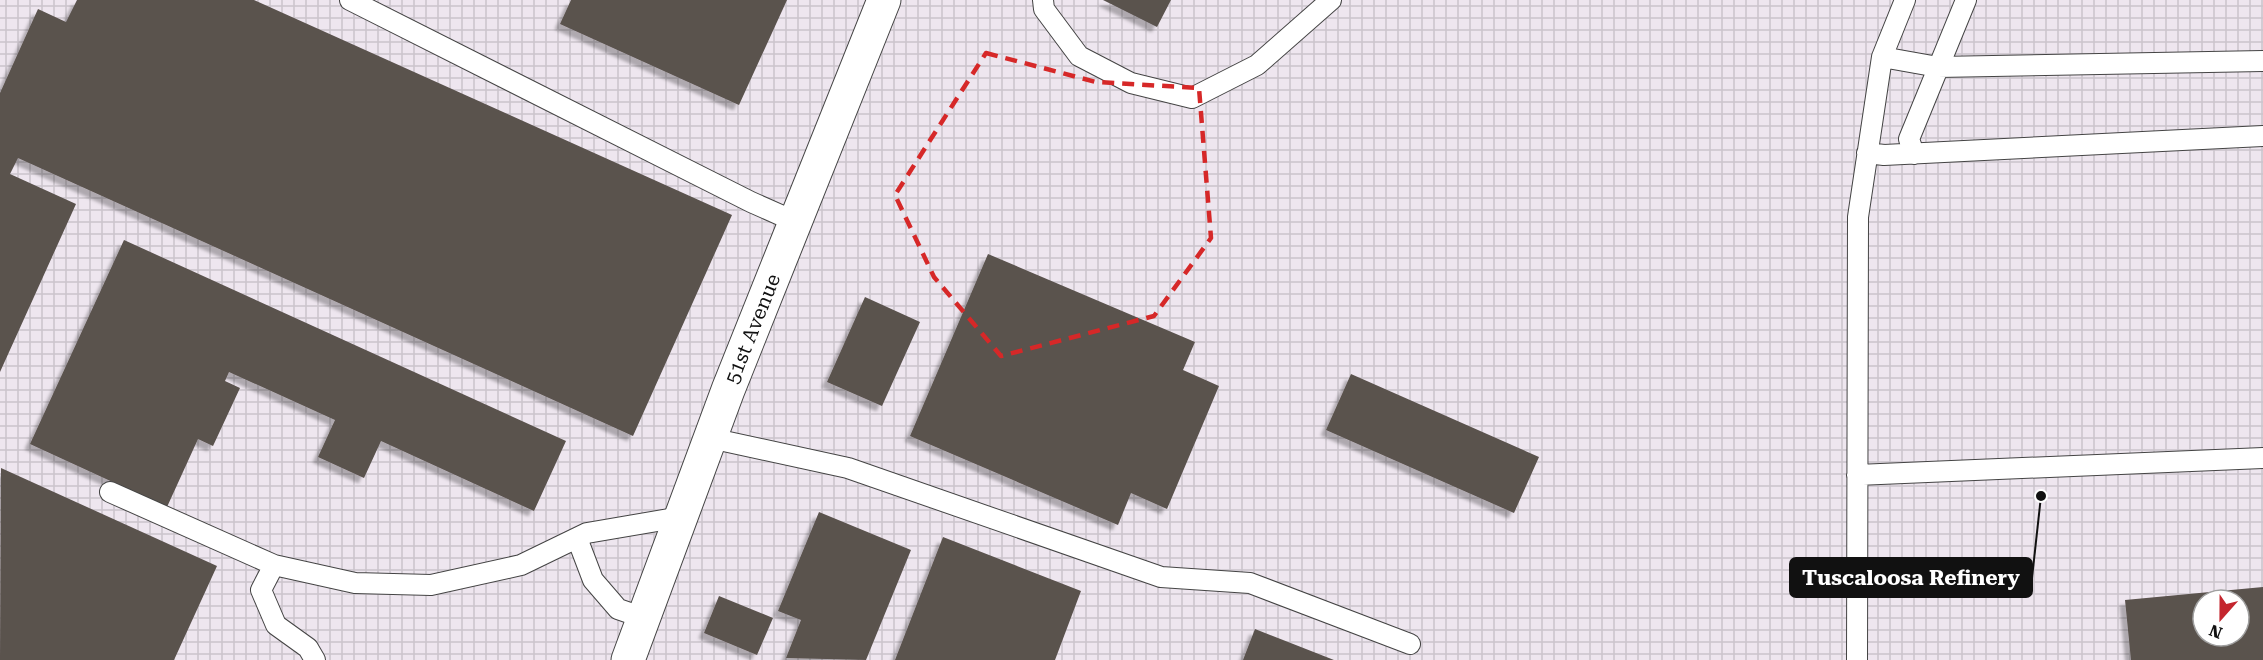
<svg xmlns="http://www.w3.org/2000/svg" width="2263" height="660" font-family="'Roboto Serif',serif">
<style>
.industrial{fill:url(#industrial-grid);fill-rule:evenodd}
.building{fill:#5a524d;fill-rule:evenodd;filter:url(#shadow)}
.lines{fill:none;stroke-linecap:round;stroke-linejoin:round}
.lane-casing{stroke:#444;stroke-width:22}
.street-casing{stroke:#444;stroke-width:35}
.lane{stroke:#fff;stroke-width:20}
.street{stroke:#fff;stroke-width:33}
.marked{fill:none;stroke:#d62828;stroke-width:4.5;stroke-dasharray:12 8;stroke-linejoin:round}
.labels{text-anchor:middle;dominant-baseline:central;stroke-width:6;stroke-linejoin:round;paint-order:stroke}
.street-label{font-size:20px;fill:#111;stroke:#fff}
.leader{fill:none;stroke:#111;stroke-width:2}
.callout-dot{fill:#111;stroke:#fff;stroke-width:2}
.callout{fill:#111;stroke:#111;stroke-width:2}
.callout-label{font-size:21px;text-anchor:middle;font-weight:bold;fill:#fff}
</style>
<defs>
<pattern id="industrial-grid" width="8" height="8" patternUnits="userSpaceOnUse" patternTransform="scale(1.5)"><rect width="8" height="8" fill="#eee6ef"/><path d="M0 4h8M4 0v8" fill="none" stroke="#cbc4cc"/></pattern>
<filter id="shadow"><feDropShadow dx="-5.5" dy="5.5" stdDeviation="1.5" flood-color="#0004"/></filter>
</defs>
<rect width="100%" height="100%" fill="#fffdf5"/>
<path class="industrial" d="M0,0H2263V660H0ZM2203,600H2239V636H2203Z"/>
<path class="building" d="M77,0H254L732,215L633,436L18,158L10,174L76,204L0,372V93L38,9L66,22Z
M571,0H787L739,105L560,24Z
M1103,0H1171L1157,27Z
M124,240L566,441L534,511L381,441L364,478L318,457L335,420L229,372L225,381L240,388L213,446L198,439L167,507L30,444Z
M988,254L1195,342L1183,370L1219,386L1167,509L1131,493L1118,525L910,436Z
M865,297L920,322L882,406L827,382Z
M1351,374L1539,457L1514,513L1326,430Z
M1,468L217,566L174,660H0Z
M819,512L911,550L866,660L786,658L801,620L778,611Z
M943,537L1081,591L1055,660H895Z
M2263,587V660H2131L2125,600ZM2203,600H2239V636H2203Z
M719,596L773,618L757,655L704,633Z
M1255,629L1334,660H1243Z"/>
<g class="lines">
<g class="lane-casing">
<path id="lane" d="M350,0L751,202L796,222
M1043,0L1044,9L1079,56L1131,83L1192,98L1257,65L1331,0
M1882,57L1938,67L2263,61
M1867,153L1884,155L2263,136
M1914,154L1909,139L1966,0
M710,438L848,468L1161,577L1250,583L1410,644
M1857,475L2263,458
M110,492L274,565
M577,538L593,580L618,609L644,618
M315,660L308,648L276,625L261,590L274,565L355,583L431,585L521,565L587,533L681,517
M1857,660L1858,217L1882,57L1905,0"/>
</g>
<g class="street-casing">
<g id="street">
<path id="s1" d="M628,660L728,390L884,0"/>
</g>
</g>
<use href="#lane" class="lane"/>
<use href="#street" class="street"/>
</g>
<path class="marked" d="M986,53L1096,82L1199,88L1211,238L1154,316L1001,356L934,277L895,195Z"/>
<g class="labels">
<g class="street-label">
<text stroke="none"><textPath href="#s1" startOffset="354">51st Avenue</textPath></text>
</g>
</g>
<path class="leader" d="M2041 496L2032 578"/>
<circle class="callout-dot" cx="2041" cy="496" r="6"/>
<rect class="callout" x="1790" y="558" width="242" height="39" rx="6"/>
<g class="callout-label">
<text x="1911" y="585">Tuscaloosa Refinery</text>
</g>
<g transform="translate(2221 618) rotate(201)"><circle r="28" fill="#ffffff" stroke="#a0a0a0" stroke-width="1.5"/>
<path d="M0-4.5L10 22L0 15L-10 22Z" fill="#c4262e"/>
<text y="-9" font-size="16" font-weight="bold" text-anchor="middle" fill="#111111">N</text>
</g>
</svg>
